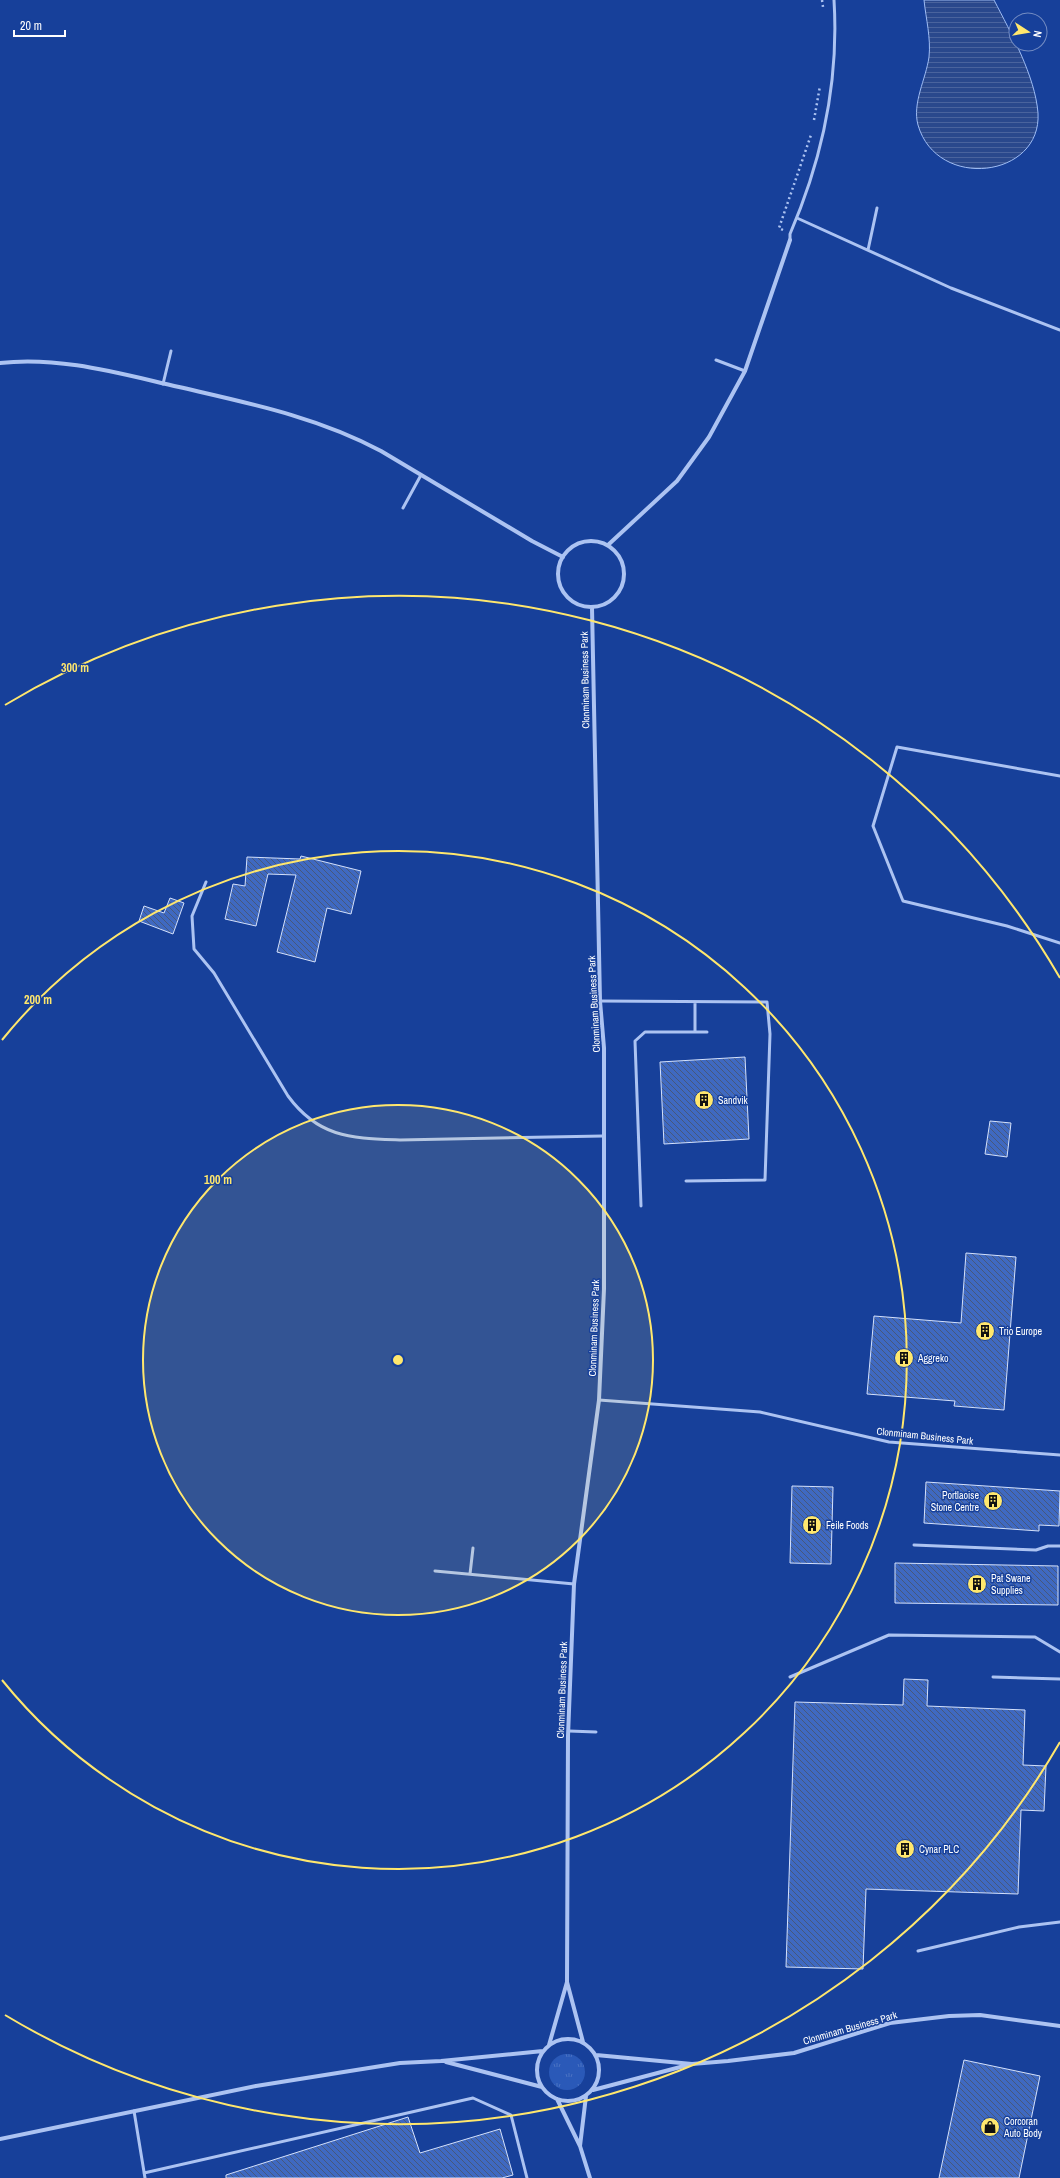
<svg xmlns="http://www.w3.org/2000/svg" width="1060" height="2178" font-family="'Archivo Narrow',sans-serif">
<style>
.grass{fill:url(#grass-tufts)}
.water{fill:url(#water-rules);stroke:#9ebcf4}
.building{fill:url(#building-back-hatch);stroke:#d4e1fc}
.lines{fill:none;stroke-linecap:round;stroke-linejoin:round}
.path{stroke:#acc3f2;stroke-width:2.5;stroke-dasharray:2 3;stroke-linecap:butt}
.lane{stroke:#acc3f2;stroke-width:3}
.street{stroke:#acc3f2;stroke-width:4}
.ring{fill:none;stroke:#ffe76d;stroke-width:2}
.labels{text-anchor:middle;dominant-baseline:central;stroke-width:3;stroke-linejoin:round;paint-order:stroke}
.street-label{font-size:10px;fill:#fff;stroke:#17409a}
.poi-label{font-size:10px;fill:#fff;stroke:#17409a;text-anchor:start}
.centre{fill:#ffe76d;stroke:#17409a;stroke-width:2}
.ring-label{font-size:12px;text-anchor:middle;font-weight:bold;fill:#ffe76d;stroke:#17409a;stroke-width:3;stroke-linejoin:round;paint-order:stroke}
</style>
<defs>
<pattern id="grass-tufts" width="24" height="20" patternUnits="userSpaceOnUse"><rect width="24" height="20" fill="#2a59b8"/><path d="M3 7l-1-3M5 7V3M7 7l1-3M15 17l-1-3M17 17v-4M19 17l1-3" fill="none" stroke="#4a72c3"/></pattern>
<pattern id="water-rules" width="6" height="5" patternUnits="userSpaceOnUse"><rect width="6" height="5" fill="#2a488c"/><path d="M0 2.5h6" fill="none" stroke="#4a639d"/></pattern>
<pattern id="building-back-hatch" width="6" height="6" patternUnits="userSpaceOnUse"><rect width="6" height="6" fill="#3f69c1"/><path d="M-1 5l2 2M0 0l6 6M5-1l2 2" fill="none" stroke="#47587b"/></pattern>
</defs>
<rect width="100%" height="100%" fill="#17409a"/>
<path class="grass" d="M549 2072a18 18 0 1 1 36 0a18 18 0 1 1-36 0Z"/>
<path class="water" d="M924,0H994C1011,33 1035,76 1038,113C1042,178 937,191 918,125C912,103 926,79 929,57C931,38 926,19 924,0Z"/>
<path class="building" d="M301,856L361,871L351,914L327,908L315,962L277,952L296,875L268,874L256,926L225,919L233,884L245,886L247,857L300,859Z
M170,898L184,903L173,934L139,921L144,906L164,913Z
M745,1057L749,1139L664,1144L660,1062Z
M990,1121L1011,1123L1007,1157L985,1154Z
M966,1253L1016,1257L1004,1410L954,1406L955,1401L867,1394L874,1316L961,1323Z
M926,1482L1060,1491L1059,1526L1039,1525V1531L924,1523Z
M792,1486L833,1487L831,1564L790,1563Z
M895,1563L1058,1566V1605L895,1603Z
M904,1679L928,1680L927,1706L1025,1710L1023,1765L1046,1766L1044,1811L1021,1810L1018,1894L866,1889L863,1969L786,1967L795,1702L903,1705Z
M964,2060L1040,2076L1019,2178H939Z
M408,2117L420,2153L500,2129L513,2175L502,2178H226V2175Z"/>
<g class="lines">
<path class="path" d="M822,0L823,7
M814,120L820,86
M783,230L779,228L811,135"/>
<path class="lane" d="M797,218L951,288L1060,330
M790,240V234C822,160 839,80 834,0
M868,250L877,208
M716,360L745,371
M163,384L171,351
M403,508L421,475
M1060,776L897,747L873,826L903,901L1007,926L1060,943
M206,882L192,916L194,949L214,973L288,1096C319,1138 351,1138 400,1140L603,1136
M600,1001L767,1002L770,1034L765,1180L686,1181
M695,1002V1032
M641,1206L635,1041L645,1032H707
M599,1400L760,1412L889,1442L1060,1455
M914,1545L1036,1550L1048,1546H1060
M435,1571L574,1584
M470,1574L473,1548
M790,1677L889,1635L1035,1637L1060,1652
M993,1677L1060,1679
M569,1731L596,1732
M918,1951L1019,1927L1060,1922
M134,2111L145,2178
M144,2173L473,2098L511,2115L527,2178"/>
<path class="street" d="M0,363C60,356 121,374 179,387C248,403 318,417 381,451L532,541L563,557
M558 574a33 33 0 1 1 66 0a33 33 0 1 1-66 0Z
M608,545L677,481L709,437L745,371L790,240
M567,1982L583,2042
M537 2070a31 31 0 1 1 62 0a31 31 0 1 1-62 0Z
M549,2045L567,1982L568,1736L574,1584L599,1400L604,1289V1048L600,1001L592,608
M596,2055L692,2064L728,2061L794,2053L890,2023L949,2016L980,2015L1060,2026
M446,2062L542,2087
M593,2090L688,2065
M557,2099L580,2146L590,2178
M0,2139L256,2086L400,2063L441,2061L543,2051
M580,2146L586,2096"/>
</g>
<circle cx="398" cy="1360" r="255" fill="#ffe76d" fill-opacity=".12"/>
<g class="ring">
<circle cx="398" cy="1360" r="255"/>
<path d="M2 1040A509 509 0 1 1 2 1680"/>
<path d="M1060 1742A764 764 0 0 1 5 2015M5 705A764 764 0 0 1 1060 978"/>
</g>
<defs>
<g id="building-disc" transform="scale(1)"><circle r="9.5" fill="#ffe76d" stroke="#17409a"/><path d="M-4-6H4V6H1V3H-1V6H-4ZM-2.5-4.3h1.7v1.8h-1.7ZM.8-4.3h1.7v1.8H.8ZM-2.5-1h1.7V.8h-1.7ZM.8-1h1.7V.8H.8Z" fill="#111"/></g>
<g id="shop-disc" transform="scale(1)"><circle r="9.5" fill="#ffe76d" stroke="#17409a"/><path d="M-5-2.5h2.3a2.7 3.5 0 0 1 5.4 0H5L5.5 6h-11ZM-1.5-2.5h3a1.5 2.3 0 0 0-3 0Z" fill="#111"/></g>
</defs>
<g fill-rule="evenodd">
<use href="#building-disc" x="704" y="1100"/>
<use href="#building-disc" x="985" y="1331"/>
<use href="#building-disc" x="904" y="1358"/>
<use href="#building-disc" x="993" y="1501"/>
<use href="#building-disc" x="812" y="1525"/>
<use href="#building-disc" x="977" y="1584"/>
<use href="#building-disc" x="905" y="1849"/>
<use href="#shop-disc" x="990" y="2127"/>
</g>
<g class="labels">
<g class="street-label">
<text transform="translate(585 680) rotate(-91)">Clonminam Business Park</text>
<text transform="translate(594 1004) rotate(-93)">Clonminam Business Park</text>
<text transform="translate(594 1328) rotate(-88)">Clonminam Business Park</text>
<text transform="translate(925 1436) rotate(6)">Clonminam Business Park</text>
<text transform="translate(562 1690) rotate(-88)">Clonminam Business Park</text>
<text transform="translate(850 2028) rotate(-16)">Clonminam Business Park</text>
</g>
<g class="poi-label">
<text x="718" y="1100">Sandvik</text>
<text x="999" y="1331">Trio Europe</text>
<text x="918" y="1358">Aggreko</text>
<text x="979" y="1495" text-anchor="end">Portlaoise<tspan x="979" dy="12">Stone Centre</tspan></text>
<text x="826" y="1525">Feile Foods</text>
<text x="991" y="1578">Pat Swane<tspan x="991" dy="12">Supplies</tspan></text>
<text x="919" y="1849">Cynar PLC</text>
<text x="1004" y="2121">Corcoran<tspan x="1004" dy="12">Auto Body</tspan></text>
</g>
</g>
<circle cx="398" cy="1360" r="6" class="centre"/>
<g class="ring-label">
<text x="75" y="672">300 m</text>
<text x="38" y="1004">200 m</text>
<text x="218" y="1184">100 m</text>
</g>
<g transform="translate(1028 32) rotate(102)"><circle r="19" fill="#17409a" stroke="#748cc2"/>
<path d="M0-3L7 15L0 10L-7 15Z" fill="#ffe76d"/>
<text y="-6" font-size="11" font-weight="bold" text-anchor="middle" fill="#ffffff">N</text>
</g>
<path d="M14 30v6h51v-6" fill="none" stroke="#ffffff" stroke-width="2"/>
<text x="20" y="30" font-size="12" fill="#ffffff" stroke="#17409a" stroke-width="3" paint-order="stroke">20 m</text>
</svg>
